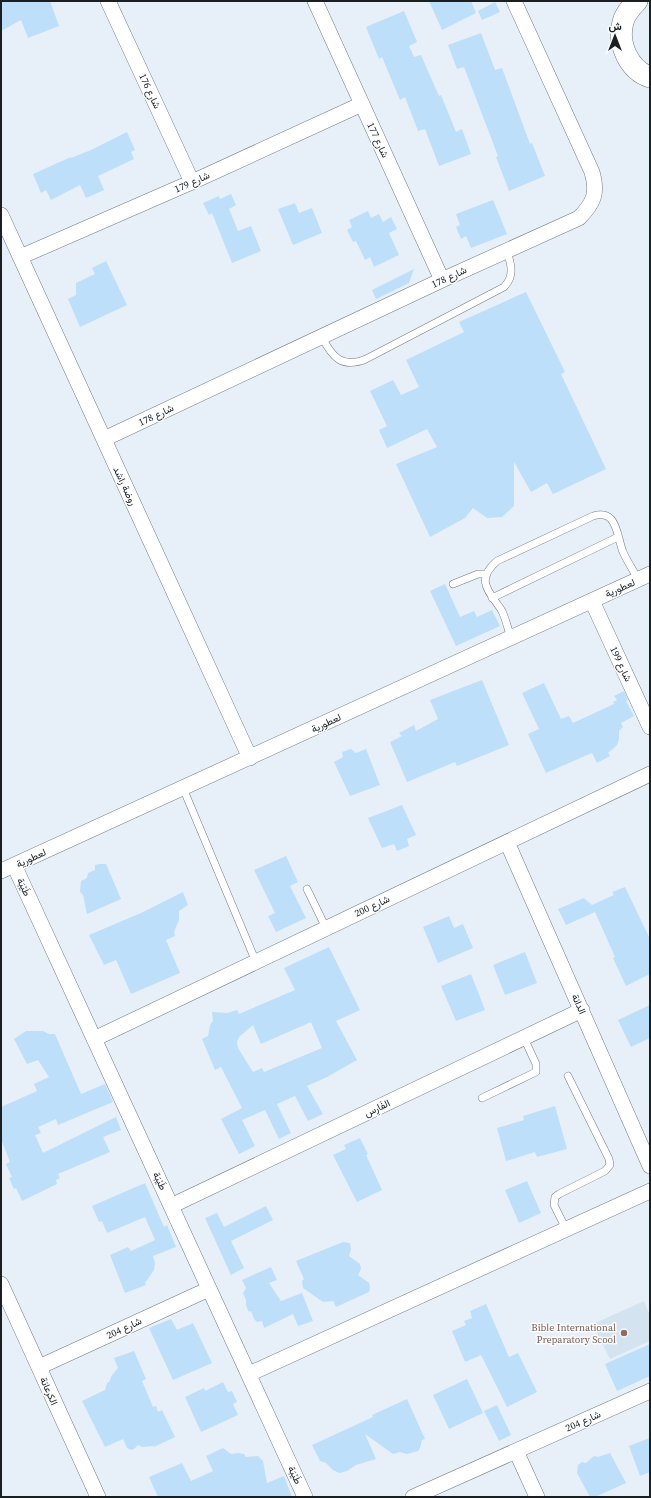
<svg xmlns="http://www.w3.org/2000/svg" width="651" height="1498" font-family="'Source Serif 4',Vazirmatn,serif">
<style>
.built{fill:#d3e3f0}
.building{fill:#bddff9;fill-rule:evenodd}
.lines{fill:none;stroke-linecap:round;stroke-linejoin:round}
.service-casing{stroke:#727a81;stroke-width:8}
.minor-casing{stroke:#727a81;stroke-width:16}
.secondary-casing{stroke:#727a81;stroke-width:22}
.service{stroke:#fff;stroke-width:7}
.minor{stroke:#fff;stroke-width:15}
.secondary{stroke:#fff;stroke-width:21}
.education-dot{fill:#8d6e63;stroke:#fafcfe;stroke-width:1.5}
.labels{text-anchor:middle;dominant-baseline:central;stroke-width:3;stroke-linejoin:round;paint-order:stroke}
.street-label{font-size:10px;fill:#1c1f22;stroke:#fafcfe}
.education-label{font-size:10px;fill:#785e54;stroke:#fafcfe;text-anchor:end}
</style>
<rect width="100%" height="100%" fill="#e7f0f8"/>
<path class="built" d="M644,1301L650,1316V1341L610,1359L593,1324Z"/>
<path class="building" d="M1,1H50L59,26L28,38L21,20L1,31Z
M429,1H471L476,13L442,30Z
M495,2L500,12L482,20L478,11Z
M404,11L417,42L409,46L414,57L421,55L439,96L441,95L456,132L462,129L471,154L439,166L425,129L418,131L405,97L400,100L382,57L379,59L366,27Z
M481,33L495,70L502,68L530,144L532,143L545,176L509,191L496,157L498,156L464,67L457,69L448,45Z
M127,132L135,150L131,152L134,159L98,176L104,190L86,198L80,185L51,200L46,190L41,193L33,174L71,157V158L91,150Z
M231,194L236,205L229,209L238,231L251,226L261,251L232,263L212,213L209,215L203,203L219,196L220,199Z
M493,200L507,234L471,248L466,236L461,239L456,227L460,225L456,214Z
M295,203L299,213L312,208L322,233L293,245L278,209Z
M368,211L371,218L379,214L383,222L391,217L397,229L389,233L399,255L374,267L370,257L365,260L356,241L353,242L347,230L352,227L349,220Z
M106,261L127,305L80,327L68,299L76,295V283L95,274L92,268Z
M414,269L409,283L376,299L372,290Z
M526,292L565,372L561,374L606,469L553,494L547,483L531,492L514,462V506L502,517L487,518L473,508L465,518L430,537L396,464L437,447L427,429L387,448L379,430L387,426L370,391L393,380L401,395L419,387L406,360L464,332L459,322Z
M445,584L460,617L474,611L477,617L492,610L500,626L456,646L430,591Z
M482,680L509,745L457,766L455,762L407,782L390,742L402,736L399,733L414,725L416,731L438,719L430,700Z
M544,683L561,719L569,716L573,723L614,704L613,702L617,700L614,696L624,691L628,700L626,701L634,716L621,723L623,727L619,731V739L617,745L608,753L610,756L597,763L592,753L546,773L528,734L539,729L522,693Z
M351,749L356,753L366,749L380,785L350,796L334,762L343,757L342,752Z
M402,805L416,835L407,839L409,846L397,851L394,844L382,848L368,818Z
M286,856L298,882L290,886L306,918L276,932L268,916L275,913L254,870Z
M100,864H106L121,899L87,914L83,895L80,892L81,881L87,878L88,873L95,870V865Z
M625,887L650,939V974L626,986L613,958L615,957L595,912L566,925L558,909L584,898L592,905L614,895L612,892Z
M183,892L188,905L179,911V920L174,932L175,936L166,940L180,973L131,994L116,960L104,965L89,935L141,913Z
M449,916L454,928L463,924L473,948L438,963L423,927Z
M329,947L360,1010L336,1021L357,1060L327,1077L307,1086L323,1114L308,1121L295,1096L277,1104L291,1133L279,1139L265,1110L242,1120L255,1146L239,1154L221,1119L242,1108L221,1067L215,1070L202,1039L208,1036L210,1025L213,1021L212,1012L227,1013L237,1010L239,1014L295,990L284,968ZM311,1022L322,1048L264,1072L262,1068L253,1072L238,1048L237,1042L239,1037L253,1025L261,1044Z
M525,952L537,983L505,995L493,965Z
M471,974L485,1010L456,1021L441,986Z
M650,1005V1038L631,1047L618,1020Z
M26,1031H43L49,1034H55L81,1094L105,1084L113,1102L58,1125L56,1119L38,1127L41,1133L35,1135L43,1153L116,1117L121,1130L103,1137L110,1152L58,1174L60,1178L56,1180L57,1184L22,1201L16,1188L14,1189L9,1178L12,1177L6,1164L10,1162L1,1139V1107L37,1091L34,1084L49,1077L38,1060L27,1064L14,1039Z
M555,1106L567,1149L537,1157L535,1152L506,1161L497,1128L524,1120L523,1116Z
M360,1138L368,1154L366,1155L382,1190L357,1202L333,1155L346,1149L344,1145Z
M527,1181L541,1213L519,1223L505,1190Z
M145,1183L164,1227L167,1225L176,1247L153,1256L155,1263L154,1270L145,1283L146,1285L125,1293L110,1255L128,1247L131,1251L155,1240L145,1217L107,1233L102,1221L99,1222L92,1206Z
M266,1206L273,1220L231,1241L244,1268L231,1275L205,1218L217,1213L224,1227Z
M343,1242L350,1243L351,1249L349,1256L360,1264L361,1269L358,1275L369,1283L370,1288L369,1292L336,1307L333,1301L323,1302L303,1288L302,1281L304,1279L296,1261Z
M271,1267L277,1280L269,1283L281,1301L302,1293L313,1321L298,1326L293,1314L264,1328L262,1321L257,1322L254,1319L251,1311L249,1312L246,1306V1300L243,1293L246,1288L242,1280Z
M486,1304L509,1357L518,1353L537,1392L507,1407L481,1355L465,1362L452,1331L466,1325L464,1321L472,1318L470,1311Z
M171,1319L177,1330L193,1323L212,1363L173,1380L149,1328Z
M650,1344V1376L617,1391L605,1364Z
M134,1351L146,1379L142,1381L153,1407L156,1406L158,1412L162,1410L175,1437L154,1447L153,1446L142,1447L138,1445L134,1449L131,1450L127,1448L123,1439L105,1447L82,1401L105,1390L107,1383L109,1382L112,1375L118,1368L114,1358Z
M467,1379L483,1413L449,1429L433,1395Z
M223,1382L228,1392L232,1391L237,1402L233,1404L238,1415L201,1432L185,1397L204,1388L205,1391Z
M407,1399L425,1439L422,1440L420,1448L418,1451L407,1454L400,1452L393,1454L365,1434L376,1459L356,1465L347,1471L339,1473L333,1470L326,1463L320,1461L312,1445L373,1417L372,1415Z
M497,1405L511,1435L499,1441L484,1411Z
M650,1438V1472L640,1476L629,1446Z
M223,1448L231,1454L238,1453L244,1454L246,1457L258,1456L263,1461L267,1483L284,1476L292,1497H158L149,1477L182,1463L191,1481L213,1471L206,1456Z
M610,1453L626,1483L595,1497H590L577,1473L578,1465L582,1462L586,1463L594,1456L598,1457Z"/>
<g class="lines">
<g class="service-casing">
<path id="service" d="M322,337C332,357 342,369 366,359L504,287C515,276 511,264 507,251
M453,584L478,574H487
M492,598L618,537
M511,638C508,629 506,620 502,611C490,592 474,581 497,561L593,516C600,514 606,514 611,519C618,527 619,542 623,552C627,561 633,570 638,579
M183,788L256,962
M307,889L326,928
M482,1098L536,1072V1064L524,1038
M566,1229L554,1205L555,1197L559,1194L605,1171L610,1165L609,1159L568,1076"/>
</g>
<g class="minor-casing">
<path id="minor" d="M108,1L192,182
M315,1L442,280
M1,215L250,758
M20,257L192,182L362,104
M104,439L442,280L579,218C594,203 598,193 592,172L514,1
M592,601L650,727
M507,842L650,1166
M14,865L305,1497
M1,871L650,574
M94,1039L650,774
M171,1206L582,1010
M1,1284L98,1497
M39,1367L209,1289
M249,1374L650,1191
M516,1451L537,1497
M413,1497L650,1391"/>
</g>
<g class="secondary-casing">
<path id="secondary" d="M637,1C631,7 625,14 623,22C617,44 629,70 650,77"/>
</g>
<use href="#service" class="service"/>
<use href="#minor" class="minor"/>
<use href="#secondary" class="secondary"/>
</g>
<circle class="education-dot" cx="624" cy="1333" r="4"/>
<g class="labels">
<g class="street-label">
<text transform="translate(150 91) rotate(65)">شارع 176</text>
<text transform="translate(378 140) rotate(65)">شارع 177</text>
<text transform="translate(192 182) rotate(-24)">شارع 179</text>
<text transform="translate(449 277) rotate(-25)">شارع 178</text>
<text transform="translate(156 415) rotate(-25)">شارع 178</text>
<text transform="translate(125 486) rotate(65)">روضة راشد</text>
<text transform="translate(620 588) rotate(-24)">لعطورية</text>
<text transform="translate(621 664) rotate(65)">شارع 199</text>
<text transform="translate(326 723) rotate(-25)">لعطورية</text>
<text transform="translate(31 858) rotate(-25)">لعطورية</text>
<text transform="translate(24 887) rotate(65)">طَيْبَة</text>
<text transform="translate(372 906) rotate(-25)">شارع 200</text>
<text transform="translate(579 1004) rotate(66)">الدانة</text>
<text transform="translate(377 1108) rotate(-26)">الفَارِس</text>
<text transform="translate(160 1181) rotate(65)">طَيْبَة</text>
<text transform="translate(124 1328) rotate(-25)">شارع 204</text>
<text transform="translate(49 1391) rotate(66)">الكرعانة</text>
<text transform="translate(583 1421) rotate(-24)">شارع 204</text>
<text transform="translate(295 1475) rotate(65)">طَيْبَة</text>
</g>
<g class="education-label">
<text x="616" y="1327">Bible International<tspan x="616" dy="12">Preparatory Scool</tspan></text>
</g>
</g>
<rect width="651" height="1498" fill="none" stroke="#1c1f22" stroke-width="4"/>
<g transform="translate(615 36)" stroke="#fafcfe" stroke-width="3" paint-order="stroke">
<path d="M0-3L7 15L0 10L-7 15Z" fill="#1c1f22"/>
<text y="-6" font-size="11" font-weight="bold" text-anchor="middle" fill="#1c1f22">ش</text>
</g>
</svg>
